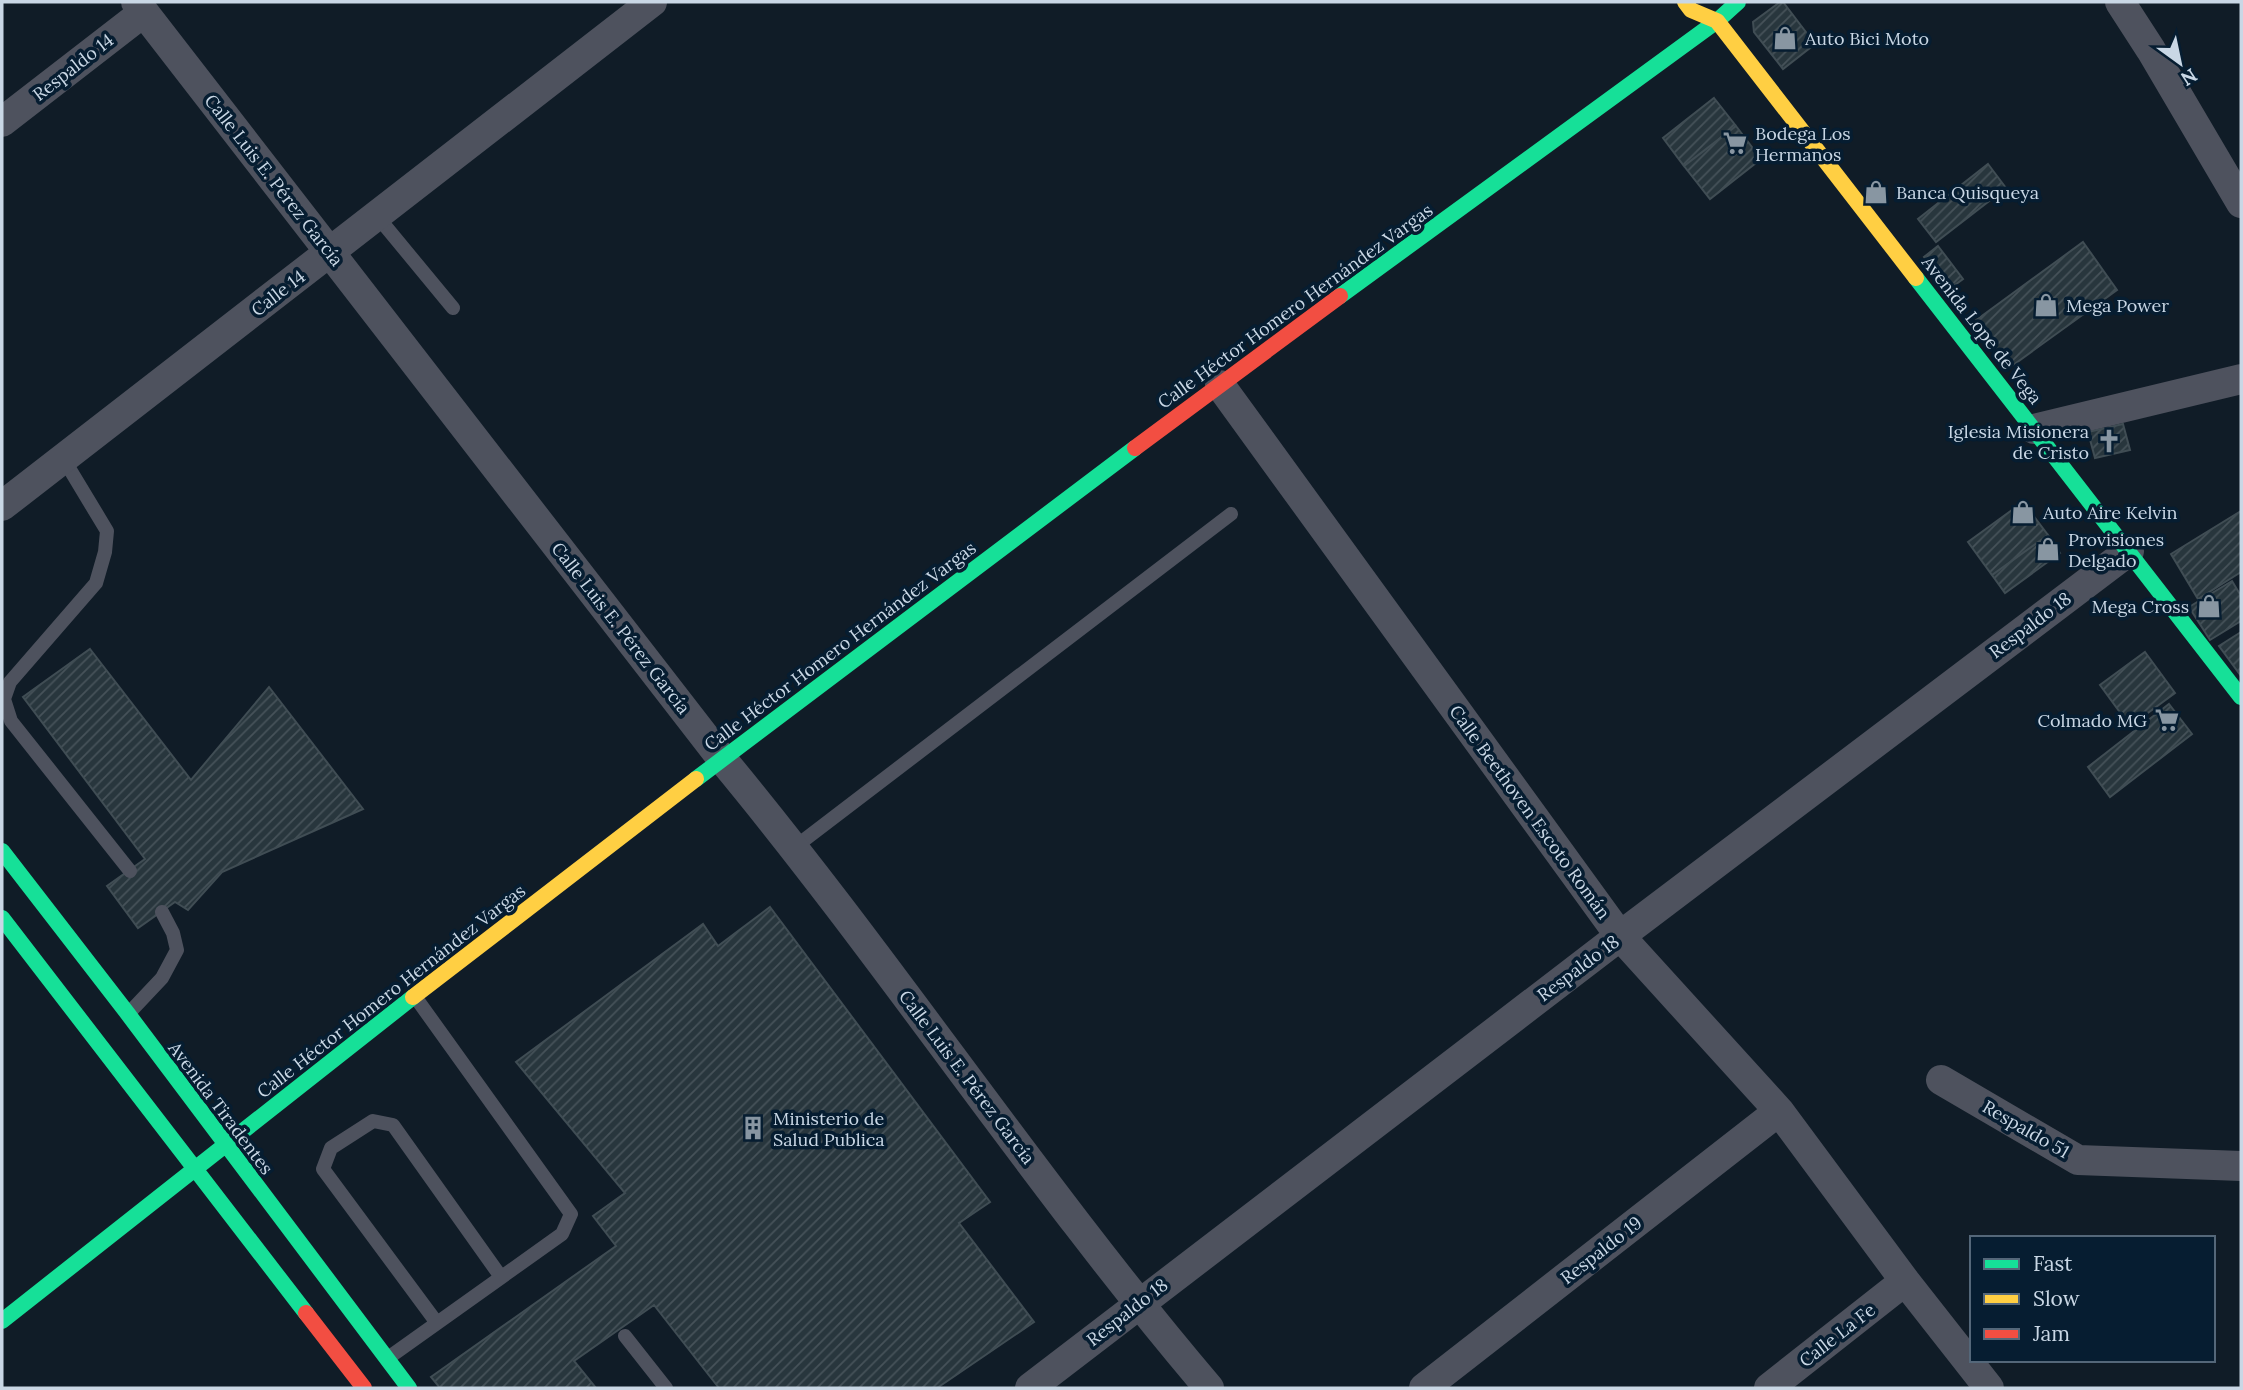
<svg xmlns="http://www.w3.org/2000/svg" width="2243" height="1390" font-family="Lora,serif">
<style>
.building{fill:url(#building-hatch);stroke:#404d54;stroke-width:2}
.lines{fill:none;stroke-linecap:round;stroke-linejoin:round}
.lane{stroke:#4e525e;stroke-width:14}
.street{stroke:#4e525e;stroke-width:30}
.fast{stroke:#16e098;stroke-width:16}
.slow{stroke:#ffcf43;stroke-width:16}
.jam{stroke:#f24e42;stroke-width:16}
.labels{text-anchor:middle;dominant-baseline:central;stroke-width:7;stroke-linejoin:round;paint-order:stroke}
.poi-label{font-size:18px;fill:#c9d7e5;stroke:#061d31;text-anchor:start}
.street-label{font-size:18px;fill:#c9d7e5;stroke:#061d31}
</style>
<defs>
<pattern id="building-hatch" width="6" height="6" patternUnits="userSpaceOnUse" patternTransform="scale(1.75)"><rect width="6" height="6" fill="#28363d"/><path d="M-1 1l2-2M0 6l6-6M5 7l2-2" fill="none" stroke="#465259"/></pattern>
</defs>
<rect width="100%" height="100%" fill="#101c27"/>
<path class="building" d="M1780,2H1783L1815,44L1783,69L1754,32L1753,22Z
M1714,98L1736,126L1684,166L1663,138Z
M1736,126L1761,159L1710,199L1684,166Z
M1988,164L2006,188L1936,242L1918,219Z
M2083,242L2117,290L2009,368L1975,321Z
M1938,246L1963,279L1948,290L1924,257Z
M2123,424L2130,450L2095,458L2088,432Z
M2023,502L2048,535L1992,575L1968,542Z
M2241,511V572L2198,599L2171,554Z
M2048,535L2060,553L2005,593L1992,575Z
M2232,581L2241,596V621L2210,640L2189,607Z
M2241,632V676L2219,646Z
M90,649L191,780L269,687L363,809L222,872L188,910L175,902L138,928L107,886L145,859L23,697Z
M2145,652L2175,693L2130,726L2100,685Z
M2169,704L2192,734L2110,797L2088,767Z
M770,907L990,1202L959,1223L1034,1322L937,1388H719L654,1305L574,1361L596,1388H440L431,1377L616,1246L593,1216L625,1193L516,1062L703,924L718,946Z"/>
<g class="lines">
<path class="lane" d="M377,216L453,308
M63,458L107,531L105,552L96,583L10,682L4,699L11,721L130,871
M795,847L1231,514
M129,1013L162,978L177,950L173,933L162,912
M437,1323L323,1169L331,1148L373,1121L393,1125L501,1277
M625,1336L666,1388
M388,1358L562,1234L571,1214L416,998"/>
<path class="street" d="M136,2L722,759C891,963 1037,1186 1209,1388
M2120,2L2151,50L2241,203
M2,122L144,12
M1220,385L1620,936L1779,1111L1905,1281L1989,1388
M2034,429L2241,379
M2,506L652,2
M1941,1080L2078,1160L2241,1166
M1030,1388L1620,936L2129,551
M1424,1388L1779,1111
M1769,1388L1905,1281"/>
<path class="fast" d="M1916,278L2241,697
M1340,296L1717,21L1738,2
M696,779L1135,448
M2,851L128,1014L409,1388
M2,918L306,1313
M2,1321L413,997"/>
<path class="slow" d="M1685,2L1691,10L1717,21L1916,278
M413,997L696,779"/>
<path class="jam" d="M1135,448L1340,296
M306,1313L364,1388"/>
</g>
<defs>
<g id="shop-bare" transform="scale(1.89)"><path d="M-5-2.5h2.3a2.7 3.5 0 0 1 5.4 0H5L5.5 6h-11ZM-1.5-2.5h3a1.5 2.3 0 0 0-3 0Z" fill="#8896a2" stroke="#061d31" stroke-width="2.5" paint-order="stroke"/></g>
<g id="supermarket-bare" transform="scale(1.89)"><path d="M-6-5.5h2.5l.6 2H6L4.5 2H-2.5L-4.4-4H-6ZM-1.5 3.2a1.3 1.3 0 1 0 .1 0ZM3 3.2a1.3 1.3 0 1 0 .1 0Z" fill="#8896a2" stroke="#061d31" stroke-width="2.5" paint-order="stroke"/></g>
<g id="church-bare" transform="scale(1.89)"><path d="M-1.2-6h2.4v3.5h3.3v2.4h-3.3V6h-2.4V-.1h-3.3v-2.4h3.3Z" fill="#8896a2" stroke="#061d31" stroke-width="2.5" paint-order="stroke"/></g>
<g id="building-bare" transform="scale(1.89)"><path d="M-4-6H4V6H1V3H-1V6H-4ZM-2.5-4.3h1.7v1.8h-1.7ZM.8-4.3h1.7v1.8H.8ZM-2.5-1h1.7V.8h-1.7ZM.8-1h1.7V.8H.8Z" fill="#8896a2" stroke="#061d31" stroke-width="2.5" paint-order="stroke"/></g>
</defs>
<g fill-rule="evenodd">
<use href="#shop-bare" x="1785" y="38"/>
<use href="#supermarket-bare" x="1735" y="143"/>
<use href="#shop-bare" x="1876" y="192"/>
<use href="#shop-bare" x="2046" y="305"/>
<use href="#church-bare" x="2109" y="441"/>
<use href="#shop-bare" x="2023" y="512"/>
<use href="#shop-bare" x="2048" y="549"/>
<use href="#shop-bare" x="2209" y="606"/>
<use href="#supermarket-bare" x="2167" y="720"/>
<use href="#building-bare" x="753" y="1128"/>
</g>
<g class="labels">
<g class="poi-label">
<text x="1805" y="38">Auto Bici Moto</text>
<text x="1755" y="133">Bodega Los<tspan x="1755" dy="21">Hermanos</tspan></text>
<text x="1896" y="192">Banca Quisqueya</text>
<text x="2066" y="305">Mega Power</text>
<text x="2089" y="431" text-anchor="end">Iglesia Misionera<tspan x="2089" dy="21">de Cristo</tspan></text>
<text x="2043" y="512">Auto Aire Kelvin</text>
<text x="2068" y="539">Provisiones<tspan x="2068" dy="21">Delgado</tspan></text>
<text x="2189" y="606" text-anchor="end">Mega Cross</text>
<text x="2147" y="720" text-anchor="end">Colmado MG</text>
<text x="773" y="1118">Ministerio de<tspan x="773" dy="21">Salud Publica</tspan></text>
</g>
<g class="street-label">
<text transform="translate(73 67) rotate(-38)">Respaldo 14</text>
<text transform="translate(274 180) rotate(52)">Calle Luis E. Pérez García</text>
<text transform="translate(278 293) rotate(-38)">Calle 14</text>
<text transform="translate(1295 306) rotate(-36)">Calle Héctor Homero Hernández Vargas</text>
<text transform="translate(1982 330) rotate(52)">Avenida Lope de Vega</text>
<text transform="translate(2030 625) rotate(-37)">Respaldo 18</text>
<text transform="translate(621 628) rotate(52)">Calle Luis E. Pérez García</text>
<text transform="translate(840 646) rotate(-37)">Calle Héctor Homero Hernández Vargas</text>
<text transform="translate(1530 812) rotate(54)">Calle Beethoven Escoto Román</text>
<text transform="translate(1578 968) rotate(-37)">Respaldo 18</text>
<text transform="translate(391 991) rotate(-38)">Calle Héctor Homero Hernández Vargas</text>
<text transform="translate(967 1077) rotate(53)">Calle Luis E. Pérez García</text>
<text transform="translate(221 1108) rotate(53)">Avenida Tiradentes</text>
<text transform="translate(2026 1129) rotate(30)">Respaldo 51</text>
<text transform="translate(1601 1250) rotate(-38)">Respaldo 19</text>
<text transform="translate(1127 1312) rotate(-38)">Respaldo 18</text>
<text transform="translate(1837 1335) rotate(-38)">Calle La Fe</text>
</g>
</g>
<rect width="2243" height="1390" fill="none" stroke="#c9d7e5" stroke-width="7"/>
<rect x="1970" y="1236" width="245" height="126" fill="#061d31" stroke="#546779" stroke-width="2"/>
<rect x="1984" y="1259" width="35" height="10" fill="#16e098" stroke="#546779" stroke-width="2"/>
<text x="2033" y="1271" font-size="21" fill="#c9d7e5">Fast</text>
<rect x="1984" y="1294" width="35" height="10" fill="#ffcf43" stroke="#546779" stroke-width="2"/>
<text x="2033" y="1306" font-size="21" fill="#c9d7e5">Slow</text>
<rect x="1984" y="1329" width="35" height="10" fill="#f24e42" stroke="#546779" stroke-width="2"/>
<text x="2033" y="1341" font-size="21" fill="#c9d7e5">Jam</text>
<g transform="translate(2180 63) rotate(147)" stroke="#061d31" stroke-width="5" paint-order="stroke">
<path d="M0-5L12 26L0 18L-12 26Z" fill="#c9d7e5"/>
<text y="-10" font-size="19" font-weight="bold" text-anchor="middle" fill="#c9d7e5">N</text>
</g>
</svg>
